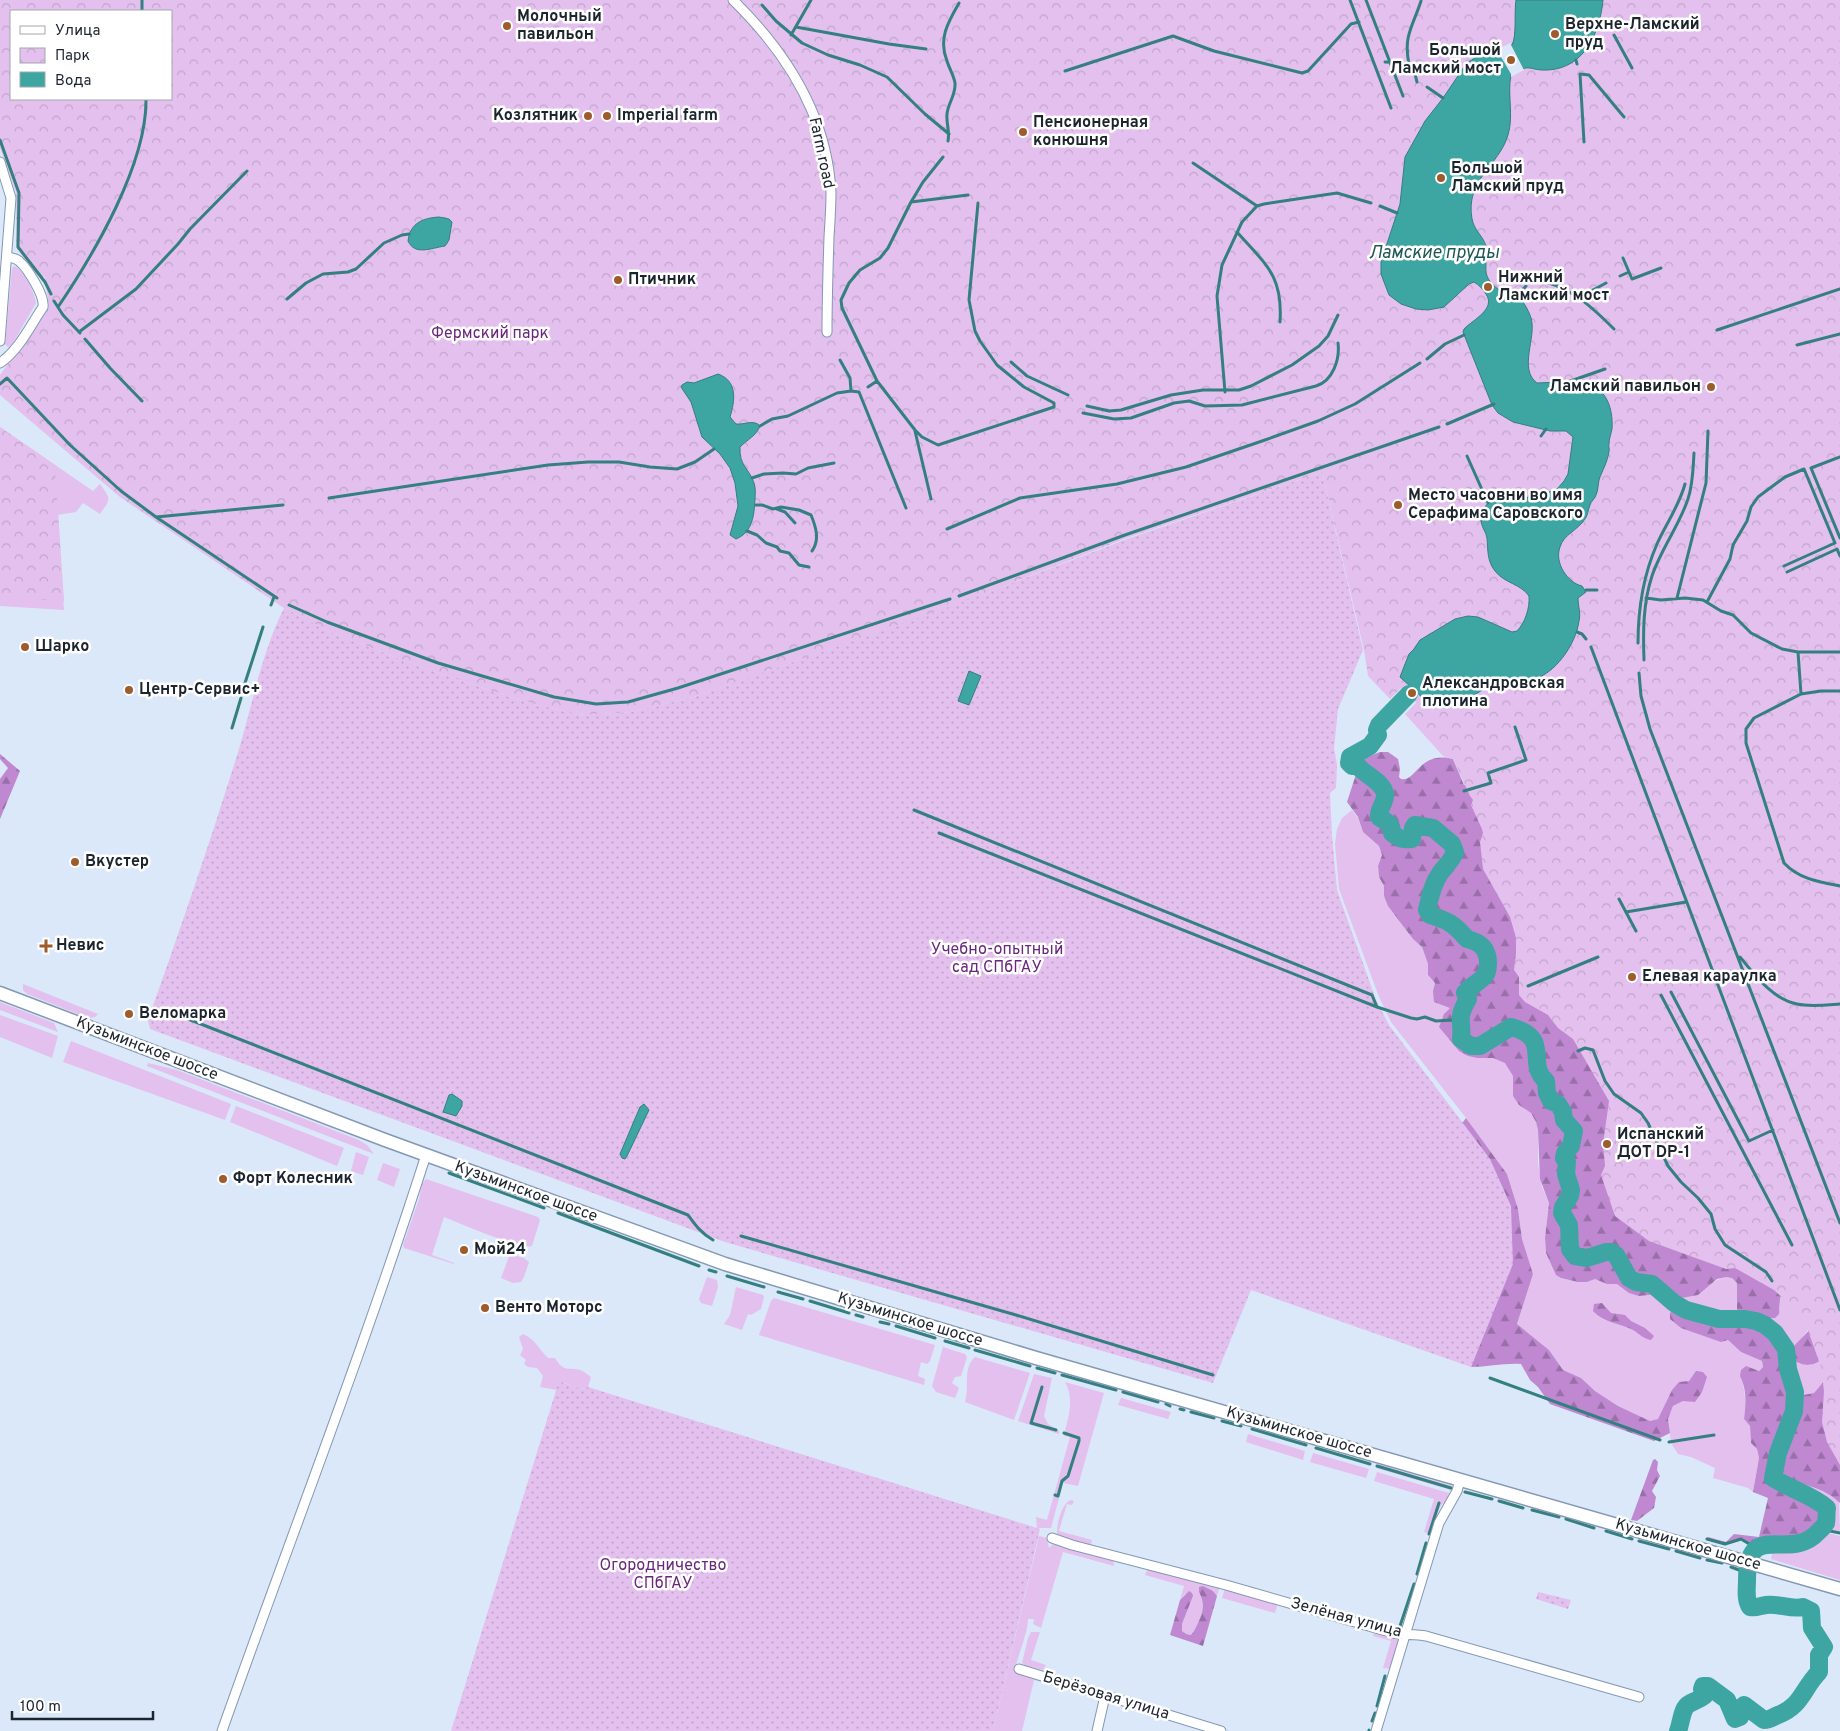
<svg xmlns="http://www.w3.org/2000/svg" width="1840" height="1731" font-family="Overpass,sans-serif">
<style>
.grass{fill:#e3c0ee}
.forest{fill:url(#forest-firs);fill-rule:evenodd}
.park{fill:url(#park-crowns);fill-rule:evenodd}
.garden{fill:url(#garden-dots)}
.water{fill:#3ea6a2;stroke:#347f7f}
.pier{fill:#dae8f9}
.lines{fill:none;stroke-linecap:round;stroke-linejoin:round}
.stream{stroke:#347f7f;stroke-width:3}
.river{stroke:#3ea6a2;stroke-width:18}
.minor-casing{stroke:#8398b3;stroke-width:11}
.secondary-casing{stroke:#8398b3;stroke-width:15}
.minor{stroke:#fff;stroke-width:9}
.secondary{stroke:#fff;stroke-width:12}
.poi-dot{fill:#9e5b2b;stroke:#fff;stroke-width:2}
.labels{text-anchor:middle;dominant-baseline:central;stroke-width:5;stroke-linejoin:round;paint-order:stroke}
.poi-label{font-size:16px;font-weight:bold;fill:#1c242e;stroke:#fff;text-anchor:start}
.street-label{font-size:16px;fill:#1c242e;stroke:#fff}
.park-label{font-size:16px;fill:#6a267c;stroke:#fff}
.water-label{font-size:18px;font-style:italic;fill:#1d5755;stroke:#fff}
</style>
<defs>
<pattern id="forest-firs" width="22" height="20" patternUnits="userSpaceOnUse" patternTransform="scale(1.25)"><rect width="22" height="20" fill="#bf88d0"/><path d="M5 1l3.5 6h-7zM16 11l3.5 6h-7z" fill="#9a6fa9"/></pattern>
<pattern id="park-crowns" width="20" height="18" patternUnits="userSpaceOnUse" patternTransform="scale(1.25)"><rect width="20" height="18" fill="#e3c0ee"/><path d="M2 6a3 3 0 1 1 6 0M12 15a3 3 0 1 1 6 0" fill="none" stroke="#c2a5cc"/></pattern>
<pattern id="garden-dots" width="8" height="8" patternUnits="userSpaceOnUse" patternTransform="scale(1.25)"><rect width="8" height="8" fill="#e3c0ee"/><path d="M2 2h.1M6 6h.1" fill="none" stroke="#c2a5cc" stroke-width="1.8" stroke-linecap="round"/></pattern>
</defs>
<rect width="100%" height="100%" fill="#dae8f9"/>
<path class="grass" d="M14,266C23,269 35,293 36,303L13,343L8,347L5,344L12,268Z
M0,427L93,491L100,484C112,500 110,499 100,514L83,503L76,512L57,515L64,610L0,606Z
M1352,810L1358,818L1363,832L1379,846L1382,855L1378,866L1379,877L1384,886V896L1413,939L1422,947L1428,964V975L1435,983L1433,991L1451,1008L1468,1056L1477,1058H1493L1505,1062L1513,1076V1096L1519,1105L1531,1113L1536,1122L1538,1130V1163L1542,1187L1549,1203L1545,1238L1546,1253L1561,1278L1578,1282H1587L1595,1279L1617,1284L1633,1294L1660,1295L1674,1307L1670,1313L1728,1340L1741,1352L1762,1361L1763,1367L1743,1383L1746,1405L1744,1419L1750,1426L1751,1443L1757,1449L1759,1458L1753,1492L1748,1488L1713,1478L1715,1468L1691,1457L1678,1454L1671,1443L1668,1419L1673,1406L1683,1401L1696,1372L1689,1381L1672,1390L1658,1420L1650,1421L1618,1406L1595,1391L1581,1378L1563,1370L1549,1350L1517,1324L1533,1274L1522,1239L1518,1209L1507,1174L1466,1118L1391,1022L1379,997L1339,889L1335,844L1337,829L1342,818Z
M23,984L98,1014L95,1017L88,1018L27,994L23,990Z
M0,1002L54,1023L58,1032L0,1010Z
M0,1015L58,1036L52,1058L0,1037Z
M71,1041L231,1104L225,1120L63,1062Z
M148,1063L177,1070L359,1140L367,1145L374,1154L147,1066Z
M236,1106L344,1148L337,1166L230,1122Z
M356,1152L369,1157L363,1175L351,1171Z
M383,1163L400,1169L394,1187L377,1180Z
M426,1179L538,1217L540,1220L532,1246C521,1250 459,1223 444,1217L432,1255L454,1263V1264L404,1248L403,1245L419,1199L422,1184Z
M510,1254L524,1258L529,1262L524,1277L521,1282L513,1283L501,1278Z
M1726,1276L1732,1278L1737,1283L1738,1298L1755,1314L1768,1318L1780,1309V1298L1783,1291L1815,1320L1799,1342L1790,1351C1778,1317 1756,1320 1726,1316C1707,1314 1686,1309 1671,1297L1681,1298Z
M707,1277L717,1280L718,1287L712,1306L701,1303L699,1299Z
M736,1287L763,1295L764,1297L761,1309L751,1315L748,1314L742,1330L724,1324L730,1315Z
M774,1298L935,1345L930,1361L927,1364L921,1362L918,1376L925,1379L924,1385L759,1335L771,1301Z
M523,1334C536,1340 538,1348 548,1358H555C565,1374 567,1366 580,1370C584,1371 588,1375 591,1377L588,1387L581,1389L562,1382L558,1384L557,1390L540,1387L543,1376L537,1368L528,1367L524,1364L526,1360L520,1355L523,1349L519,1337Z
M943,1347L965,1354L967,1357L961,1376L955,1377L952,1383L959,1388L955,1398L936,1392L932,1386Z
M1825,1356L1827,1379L1814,1393L1803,1395L1799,1392L1790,1358C1802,1367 1814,1367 1825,1356Z
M975,1357L1030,1373L1014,1420L965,1402C970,1387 962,1369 975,1357Z
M1034,1374L1052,1378L1044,1416L1048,1424L1059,1431V1434L1018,1421Z
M1065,1382L1104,1393L1078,1486L1063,1483L1051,1528H1037L1036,1517L1047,1520L1070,1437L1064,1436C1068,1417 1075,1400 1065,1382Z
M1121,1398L1171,1412L1168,1419L1118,1405Z
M1248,1434L1305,1451L1303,1460L1246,1442Z
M1313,1453L1369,1469L1366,1478L1310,1462Z
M1377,1464L1452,1486L1451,1490L1376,1468Z
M1377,1472L1449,1493L1448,1498L1440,1507L1430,1534L1424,1532L1434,1499L1374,1481Z
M1780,1479C1802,1484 1822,1487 1839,1502L1840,1532L1827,1528L1830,1505Z
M1071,1500L1074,1501L1072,1505L1067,1504L1059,1531L1092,1540L1091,1544L1088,1546L1060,1537L1057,1533C1057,1523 1061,1504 1071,1500Z
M1824,1532L1840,1536V1580L1771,1559L1773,1549L1803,1546Z
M1039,1536L1047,1538L1049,1548L1054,1543L1113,1559L1114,1566L1063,1552L1041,1628L1033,1624L1034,1619H1028C1028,1633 1018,1654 1015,1670L1044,1680L1043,1682L1034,1680L1022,1731H993Z
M1148,1568L1220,1586L1217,1596L1213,1591L1199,1592C1207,1607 1201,1622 1191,1635L1186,1634L1182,1631V1624L1193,1596L1185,1594L1180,1600L1184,1586L1145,1575Z
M1225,1588L1276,1603L1277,1606L1275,1613L1222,1598Z
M1375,1631L1399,1638L1400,1640L1392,1669L1383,1668L1391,1641L1373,1636Z
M1031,1632H1040L1031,1660L1046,1665L1043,1670L1026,1666L1022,1663L1028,1638Z"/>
<path class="forest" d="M1601,648L1607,649C1615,658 1609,677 1609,689C1609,699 1611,708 1613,718L1840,1320V1334C1834,1338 1833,1344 1829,1350C1819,1367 1805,1369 1790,1358V1351C1799,1339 1816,1328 1818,1311C1820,1291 1803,1273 1797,1254C1792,1240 1793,1224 1784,1210C1779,1201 1772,1194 1767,1185C1762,1172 1761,1157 1757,1144C1753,1138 1742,1133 1739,1128C1737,1122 1740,1114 1739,1108C1736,1096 1727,1082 1716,1076C1710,1078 1707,1081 1705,1086C1693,1108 1728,1120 1733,1138C1736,1147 1726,1156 1727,1167L1731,1171L1746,1172L1751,1174L1752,1206L1753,1213L1774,1237L1780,1258L1792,1274L1790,1281L1780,1298L1779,1314L1775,1318H1768L1761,1316L1739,1313L1737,1309V1283L1732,1278L1726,1277L1717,1279L1698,1295L1681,1298L1657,1294L1639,1296L1629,1293L1617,1284H1607L1595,1279L1587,1282H1578L1561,1278L1556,1275L1546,1253L1545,1238L1549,1203L1540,1179L1538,1130L1536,1122L1531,1113L1519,1105L1513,1096V1076L1505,1063L1493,1058H1477L1468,1056L1459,1051L1439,1027L1444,1014L1450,1008L1434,1002L1433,991L1435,983L1428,975V964L1422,947L1413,939L1388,906L1384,896V886L1379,877L1378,866L1382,855L1379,846L1363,832L1358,817L1347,802L1360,762L1367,757L1380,752H1388L1398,759L1400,769L1399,777L1401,779C1416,783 1419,750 1453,759L1464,785L1475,780L1482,768L1516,754L1517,739L1526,724L1543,704L1570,685L1579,676L1589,659ZM1630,934L1656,962L1667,983L1675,993C1673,1011 1662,1014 1648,1019C1635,1023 1622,1029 1610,1018C1611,1014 1613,1009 1612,1005C1607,995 1597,1000 1598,984L1626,935Z
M0,754L20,771L0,819V779L8,768L0,759Z
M1466,1118L1507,1174L1518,1209L1522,1239L1533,1274L1517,1324L1549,1350L1563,1370L1581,1378L1595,1391L1618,1406L1650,1421L1658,1419L1672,1390L1679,1382L1689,1381L1696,1371L1703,1372L1707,1377L1702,1392L1695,1402L1683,1401L1673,1406L1668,1419L1670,1433L1654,1441L1550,1404L1538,1387L1530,1380L1521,1364C1504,1363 1488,1367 1471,1367L1509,1266L1460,1126Z
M1602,1303L1611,1313L1625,1315L1631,1321L1645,1328L1654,1336L1651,1340C1642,1338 1641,1335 1633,1330C1620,1323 1604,1323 1593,1311L1594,1304Z
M1674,1307L1710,1319L1755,1324L1768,1331L1780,1344L1783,1350L1785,1372L1792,1396L1789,1416L1778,1442L1771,1477L1773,1481L1781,1485L1788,1493C1798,1494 1818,1502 1825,1509C1822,1527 1819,1531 1803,1539C1799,1541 1796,1543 1792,1543C1777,1544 1765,1540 1752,1548L1741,1539L1725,1544L1707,1539L1708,1537L1726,1542L1734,1534L1759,1537L1768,1498L1753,1492L1759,1458L1757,1449L1751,1443L1750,1426L1744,1419C1746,1405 1747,1389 1740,1376L1741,1370L1746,1366L1759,1371L1763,1367L1762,1361L1741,1352L1728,1340L1721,1342L1681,1328L1670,1319V1313Z
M1826,1379L1840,1433V1503C1823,1487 1803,1484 1780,1479L1776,1474L1786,1438L1797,1412L1799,1392L1803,1395L1814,1393Z
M1655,1459L1658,1462L1657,1470L1660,1476L1652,1491L1656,1497L1654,1508L1637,1521L1631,1520L1653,1460Z
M1203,1586L1213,1591L1217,1596L1203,1646L1170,1635L1180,1600L1189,1591L1192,1593L1193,1596L1182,1624V1631L1186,1634L1191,1635L1194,1631C1201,1617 1207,1607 1199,1592V1587Z"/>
<path class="park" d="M0,0H727C778,53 815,105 825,179C831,221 830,267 831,309L834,191L823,134L812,99L796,69L762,23L741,0H1840V1465L1827,1442L1822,1422L1824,1391L1821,1367L1805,1322L1799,1313L1774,1290L1735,1268L1726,1269L1649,1241L1615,1216L1601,1175L1605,1166L1603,1144L1609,1101L1573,1039L1558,1028L1548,1015L1525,1002L1519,995V977L1514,970L1516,953V938L1510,917L1483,869L1480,842L1483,833L1482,829L1471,805L1473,800L1470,796L1453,759L1443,756L1405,714L1416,703L1414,698L1401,688L1390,699L1368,676L1364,650L1322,472L1127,538L958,604L697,696L632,712L585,715L571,713L519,700L421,667L330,632L284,608L120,497L0,395V375L49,307L45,277L35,273L16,247V192L0,148ZM11,11H171V99H11Z
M0,427L55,465L64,601L0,598Z"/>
<path class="garden" d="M1322,472L1363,650L1338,709L1334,748L1337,765L1336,788L1330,793L1332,836L1337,890L1376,1000L1389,1025L1490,1159L1511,1206L1513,1264L1471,1367L1251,1290L1213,1383L725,1242L150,1029L148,1020C180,930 211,840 239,749C253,702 262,652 284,608L330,632L421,667L519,700L571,713L584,715L632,712L697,696L957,604L1127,539Z
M559,1381L581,1389L588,1387L1040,1529L993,1731H451Z
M1538,1592L1571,1600L1568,1609L1536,1599Z"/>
<path class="water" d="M1516,0H1603C1600,32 1585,68 1548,70C1528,71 1531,62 1511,75C1507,95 1514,115 1508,135C1499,166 1465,179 1472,219C1474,230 1483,236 1486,246C1488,255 1484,269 1487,276C1490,284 1499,291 1506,293C1509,293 1511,293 1514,294C1521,296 1529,311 1531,318C1537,337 1518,369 1537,383L1559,382L1565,387C1577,388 1588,383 1599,390C1610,398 1613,416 1612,429C1611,434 1609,439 1609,444C1608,446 1610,449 1609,451C1608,461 1602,471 1599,480C1598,485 1598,491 1596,495C1595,499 1591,501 1590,505C1588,510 1588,515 1585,519C1577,531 1564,534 1560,547C1554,563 1568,583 1582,586L1586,592L1578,598C1578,606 1581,613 1579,621C1576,644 1555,675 1531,680C1519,683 1509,679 1497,682C1487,684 1481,693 1471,696C1456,702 1441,699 1426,701L1400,677L1409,654L1414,649L1420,640L1455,619L1468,616L1478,617L1512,632L1517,631C1525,623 1530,608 1529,596C1521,584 1504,583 1495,571C1487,561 1488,550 1487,538C1486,532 1481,526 1481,520C1480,512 1487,500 1496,500C1499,500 1501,502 1503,502C1511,502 1515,499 1522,501L1527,499L1529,495L1536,497L1557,489L1564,481L1568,474L1573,437L1566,431H1550L1513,422L1498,413L1492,405L1463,332L1464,329C1474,319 1496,309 1486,294C1483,289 1479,285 1474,282L1469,284L1444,307L1428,310L1416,309L1401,304L1389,295L1381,274V262L1400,204L1405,157L1425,121L1443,98L1466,64L1476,57L1493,54L1497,50L1512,45C1517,36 1514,12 1516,0Z
M439,217L449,219L452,222L449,240L445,246C431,248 415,256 408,241C410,223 423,218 439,217Z
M718,374C738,381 735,401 730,417L736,424C744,425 754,419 760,426C756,436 748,439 740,447C739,466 749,468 754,483C756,489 755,493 755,499C754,515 753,532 736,539L730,535L738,506L735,483L730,468L720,454L702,437L691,402L681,387L682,385L687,382L694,383Z
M969,671L981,676L969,705L958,701Z
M452,1094L462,1101V1106L456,1116L443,1112L449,1095Z
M644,1104L649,1110L627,1156L625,1159L622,1158L620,1154L640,1107Z"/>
<path class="pier" d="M1510,43L1524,70L1511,77V74L1497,50Z"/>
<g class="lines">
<path class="stream" d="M142,0V11
M1350,0L1391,108
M1366,0L1403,96
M762,5L776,21L802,43L828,55L860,65L887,77L925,114L949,134
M796,27L889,44L926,49
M1597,27L1602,29
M791,35L811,0
M1614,35L1632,68
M1576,60L1577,64
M1385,62C1403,63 1413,61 1417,82
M1409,64C1403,36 1413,26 1421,1
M1065,71L1173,36L1214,51L1302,73L1308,71L1351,24L1359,22
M1427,87L1443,98
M0,140L19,193L18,247L45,282L51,294
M948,141C950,131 946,123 947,114C948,103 956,95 955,83C954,76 949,68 947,61C938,39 948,22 959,3
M1584,142L1580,74L1589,75L1624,117
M943,157L923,182L911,202L888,248L880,258L860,270L849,283L841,300L842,308L877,381L915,430L922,437L938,445L1054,407V403L1024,387L997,365L980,341L975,331L969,300L978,203
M1193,163L1257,206
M911,202L968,195
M1380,206L1397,213
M1237,232C1266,265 1283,275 1280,322
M1623,258L1629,272
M1620,276L1629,272L1632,279L1661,268
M1531,278C1569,286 1587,302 1614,329
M1517,296L1526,286
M1580,297L1606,283
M287,299L306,283L323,274L348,272L356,269L384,243L402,235L409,234
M54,301L63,315L80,333
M58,307C94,254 147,164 146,99
M1717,330L1840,289
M79,332L136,289L178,244L190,229L247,171
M85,339L110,368L142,401
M1797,345L1840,334
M1427,359L1445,344L1464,335
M840,360L850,378L851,391
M1011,362L1027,376L1068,395
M0,384L7,378L70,445L121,491L156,517L277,598
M1562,384L1605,369
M868,387L877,381
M1225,392L1217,296L1222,265L1242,222L1257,206L1264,204L1337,193L1371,203
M1087,406L1109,411L1121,410L1171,395L1203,390H1239L1251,386L1292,365L1319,346L1328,336L1338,315
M1083,413L1114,419L1131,418L1174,403L1189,401L1205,406L1242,405L1316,386C1333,381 1340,359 1338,343
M1447,424L1494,404
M760,426L772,419L788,416L837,393L851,391L859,392L906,508
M915,431L931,499
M1541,436L1546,429
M1467,456L1488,503
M1840,457L1811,468L1840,538
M752,478L764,474L783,473L796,474L808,468L834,463
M329,498L548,465L588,462H619L650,467L677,469L695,462L714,449
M756,505H762L773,509L781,507L799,510L811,515C816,527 820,540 812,551
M777,509L785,512L795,523
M156,517L283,505
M947,529L1020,498L1117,484L1186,467L1265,440L1318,421L1355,404L1420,363
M747,531L757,535L766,543L777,547L780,551L789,553L799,565L809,567
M1787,572L1837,549L1840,556
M1586,590H1597
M959,596L1125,535L1439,427
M1646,598L1661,600L1685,598L1703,600L1721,611L1733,615L1751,633L1782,649L1798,652H1840
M1677,598L1706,483L1708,431
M1707,602L1730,559L1733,545L1747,521L1751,507L1758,497L1785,477L1804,469L1835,543L1784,566
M271,605L274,597
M289,605L327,622L438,663L554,697L596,704L628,702L678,688L950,599
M1577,632L1582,634L1586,639
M1638,643C1638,609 1643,576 1657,544C1666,524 1679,506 1685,484
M1591,647L1840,1310
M1798,652L1801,694L1821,691H1840
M1644,660C1643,632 1643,603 1652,576C1661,549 1679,526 1688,499C1693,484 1693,469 1694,453
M1639,673L1641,696L1650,729L1840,1223
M245,683L263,627
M1801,694L1754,718L1746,729V743L1784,863C1799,879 1819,882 1840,886
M232,728L241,698
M1464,791L1491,783L1488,773L1526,760L1515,727
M914,810L1372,995L1377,1007
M939,833L1377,1007L1411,1018L1417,1019L1425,1017L1436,1021L1452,1020L1460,1023
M1619,899L1636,931
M1626,912L1686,902
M1740,957C1755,975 1772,999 1797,1004C1810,1007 1826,1005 1840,1004
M1528,986L1598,957
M1671,992L1749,1141L1773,1130
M1661,995L1792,1245
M188,1019L688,1215C696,1226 701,1233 713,1240
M1578,1051L1585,1048L1593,1050L1605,1081L1614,1094L1641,1113L1648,1123L1668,1166L1681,1182L1698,1198L1711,1214L1715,1229L1725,1245L1766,1272L1772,1281
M449,1173L544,1208
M558,1213L699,1266
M741,1236L1016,1315L1213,1375
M709,1270L716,1272
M727,1276L764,1287
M778,1292L803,1299
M810,1301L849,1313
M856,1315L863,1317
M880,1322L889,1324
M896,1326L935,1338
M945,1341L969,1348
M975,1350L1030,1366
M1037,1368L1055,1373
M1062,1375L1116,1390
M1490,1378L1660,1440
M1042,1387L1031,1423L1056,1430
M1123,1392L1158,1402
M1166,1404L1170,1406
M1180,1409L1184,1410
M1191,1412L1214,1418
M1222,1421L1241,1426
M1252,1429L1306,1445
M1669,1442L1714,1435
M1316,1448L1370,1464
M1377,1466L1451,1488
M1465,1492L1492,1499
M1055,1495L1058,1496L1062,1481L1068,1476L1079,1441V1438L1064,1433
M1499,1501L1523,1508
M1532,1510L1559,1517
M1566,1519L1594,1528
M1820,1529L1840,1533
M1606,1531L1632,1539
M1429,1534L1439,1503
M1707,1539L1725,1544L1741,1539L1751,1545L1754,1550
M1639,1541L1669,1549
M1676,1551L1700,1558
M1707,1560L1722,1563
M1731,1567L1747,1573
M1417,1574L1426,1543
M1399,1629L1414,1584
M1377,1706L1385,1676
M1372,1721L1375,1713
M1369,1731V1730"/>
<path class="river" d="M1409,694L1379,725L1377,730L1378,735L1370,746L1350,757L1349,763L1352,766L1357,765C1364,775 1383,781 1385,794C1386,803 1378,808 1379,817C1387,823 1392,822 1392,833C1399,839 1403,840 1412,839L1413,828L1415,825L1433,828L1452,844L1455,852C1452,861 1444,867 1439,875C1432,885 1430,898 1427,910L1430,915C1449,921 1454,924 1467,939C1480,942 1488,949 1488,963C1488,967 1488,971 1486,974C1482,981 1471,985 1465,993L1468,999C1456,1019 1463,1020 1461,1039L1471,1046H1480L1511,1027C1553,1038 1525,1063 1546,1081L1547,1093L1551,1101L1558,1104L1563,1112L1564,1120L1574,1131L1571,1146L1565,1153L1564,1158L1567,1162L1566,1174L1571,1190L1570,1196L1563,1207L1562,1213L1569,1225L1570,1249L1575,1256L1587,1258L1606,1252H1611L1616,1255L1629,1278L1636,1282L1652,1284L1674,1303L1686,1310L1719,1319H1745L1756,1321L1765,1325L1775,1333L1786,1349L1788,1369L1795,1392L1794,1411L1778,1453L1773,1478C1790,1489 1812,1495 1827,1508C1826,1513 1827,1519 1826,1523C1824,1527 1821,1529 1818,1532C1790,1563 1747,1518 1747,1580C1747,1589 1745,1599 1750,1607C1758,1608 1758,1606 1766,1605C1778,1603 1791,1610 1803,1607L1811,1611L1812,1628L1824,1647L1819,1655V1672C1803,1688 1802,1706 1778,1715C1773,1717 1770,1720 1764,1720L1744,1705L1742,1707L1740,1717L1735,1719L1727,1700L1708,1686H1703L1702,1689L1704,1696C1699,1700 1694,1701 1689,1704C1682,1707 1681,1724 1678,1731"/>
<g class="minor-casing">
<path id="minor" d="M733,0C786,52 827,116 831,192C831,207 830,222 829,237C828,269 827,300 827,332
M0,162L11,198L0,341
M0,363C19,350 30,326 43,307C45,296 28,269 19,261C16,258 12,258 8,257
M1052,1538L1072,1545L1226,1585L1393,1633C1404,1635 1414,1634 1426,1636L1639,1697
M1019,1669L1221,1731
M222,1731C290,1539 364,1349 426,1155
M1097,1731L1105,1696
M1376,1731L1439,1523L1457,1491L1460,1480"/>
</g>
<g class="secondary-casing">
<path id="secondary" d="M0,993L385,1140L725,1264L1036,1358L1840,1589"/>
</g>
<use href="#minor" class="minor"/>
<use href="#secondary" class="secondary"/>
</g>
<g class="poi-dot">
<circle cx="507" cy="26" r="5"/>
<circle cx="1555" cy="34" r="5"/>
<circle cx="1511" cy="60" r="5"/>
<circle cx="588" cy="116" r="5"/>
<circle cx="607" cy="116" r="5"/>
<circle cx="1023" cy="132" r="5"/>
<circle cx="1441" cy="178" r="5"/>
<circle cx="618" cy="280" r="5"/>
<circle cx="1488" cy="287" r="5"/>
<circle cx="1711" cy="387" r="5"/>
<circle cx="1398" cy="505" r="5"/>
<circle cx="25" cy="647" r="5"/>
<circle cx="129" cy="690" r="5"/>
<circle cx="1412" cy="693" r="5"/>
<circle cx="75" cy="862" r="5"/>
<path d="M43.5 938.5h5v5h5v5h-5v5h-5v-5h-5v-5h5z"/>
<circle cx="1632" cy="977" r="5"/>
<circle cx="129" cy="1014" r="5"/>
<circle cx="1607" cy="1144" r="5"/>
<circle cx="223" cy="1179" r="5"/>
<circle cx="464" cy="1250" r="5"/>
<circle cx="485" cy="1308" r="5"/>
</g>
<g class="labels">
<g class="poi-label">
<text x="517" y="17">Молочный<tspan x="517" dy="18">павильон</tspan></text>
<text x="1565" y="25">Верхне-Ламский<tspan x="1565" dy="18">пруд</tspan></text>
<text x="1501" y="51" text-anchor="end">Большой<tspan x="1501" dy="18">Ламский мост</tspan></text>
<text x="578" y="116" text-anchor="end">Козлятник</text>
<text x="617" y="116">Imperial farm</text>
<text x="1033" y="123">Пенсионерная<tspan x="1033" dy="18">конюшня</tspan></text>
<text x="1451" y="169">Большой<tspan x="1451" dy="18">Ламский пруд</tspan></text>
<text x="1498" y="278">Нижний<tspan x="1498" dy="18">Ламский мост</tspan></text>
<text x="628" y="280">Птичник</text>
<text x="1701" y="387" text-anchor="end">Ламский павильон</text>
<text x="1408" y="496">Место часовни во имя<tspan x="1408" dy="18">Серафима Саровского</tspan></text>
<text x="35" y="647">Шарко</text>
<text x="1422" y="684">Александровская<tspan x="1422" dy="18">плотина</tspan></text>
<text x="139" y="690">Центр-Сервис+</text>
<text x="85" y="862">Вкустер</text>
<text x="56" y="946">Невис</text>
<text x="1642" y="977">Елевая караулка</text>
<text x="139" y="1014">Веломарка</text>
<text x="1617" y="1135">Испанский<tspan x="1617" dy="18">ДОТ DP-1</tspan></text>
<text x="233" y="1179">Форт Колесник</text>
<text x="474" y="1250">Мой24</text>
<text x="495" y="1308">Венто Моторс</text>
</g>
<g class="street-label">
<text transform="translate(821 153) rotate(78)">Farm road</text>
<text transform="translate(147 1049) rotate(21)">Кузьминское шоссе</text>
<text transform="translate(526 1192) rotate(20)">Кузьминское шоссе</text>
<text transform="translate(910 1320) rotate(17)">Кузьминское шоссе</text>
<text transform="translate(1299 1433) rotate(16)">Кузьминское шоссе</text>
<text transform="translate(1688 1545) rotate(16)">Кузьминское шоссе</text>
<text transform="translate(1346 1618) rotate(15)">Зелёная улица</text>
<text transform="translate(1106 1696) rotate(17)">Берёзовая улица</text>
</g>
<g class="park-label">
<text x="490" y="334">Фермский парк</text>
<text x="997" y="950">Учебно-опытный<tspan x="997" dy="18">сад СПбГАУ</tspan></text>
<text x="663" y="1566">Огородничество<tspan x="663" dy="18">СПбГАУ</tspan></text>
</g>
<g class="water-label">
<text x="1434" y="253">Ламские пруды</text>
</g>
</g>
<rect x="10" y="10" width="162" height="90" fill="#ffffff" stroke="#a4a7ab"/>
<rect x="20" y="26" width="25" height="8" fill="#ffffff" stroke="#a4a7ab"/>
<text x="55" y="35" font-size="15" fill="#1c242e">Улица</text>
<rect x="20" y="48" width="25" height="15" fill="url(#park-crowns)" stroke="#a4a7ab"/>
<text x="55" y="60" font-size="15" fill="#1c242e">Парк</text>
<rect x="20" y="72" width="25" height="15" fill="#3ea6a2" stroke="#a4a7ab"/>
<text x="55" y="85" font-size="15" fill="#1c242e">Вода</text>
<path d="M12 1711v8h141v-8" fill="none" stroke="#1c242e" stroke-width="2.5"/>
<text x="20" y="1711" font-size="15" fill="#1c242e" stroke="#ffffff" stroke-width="4" paint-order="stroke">100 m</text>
</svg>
